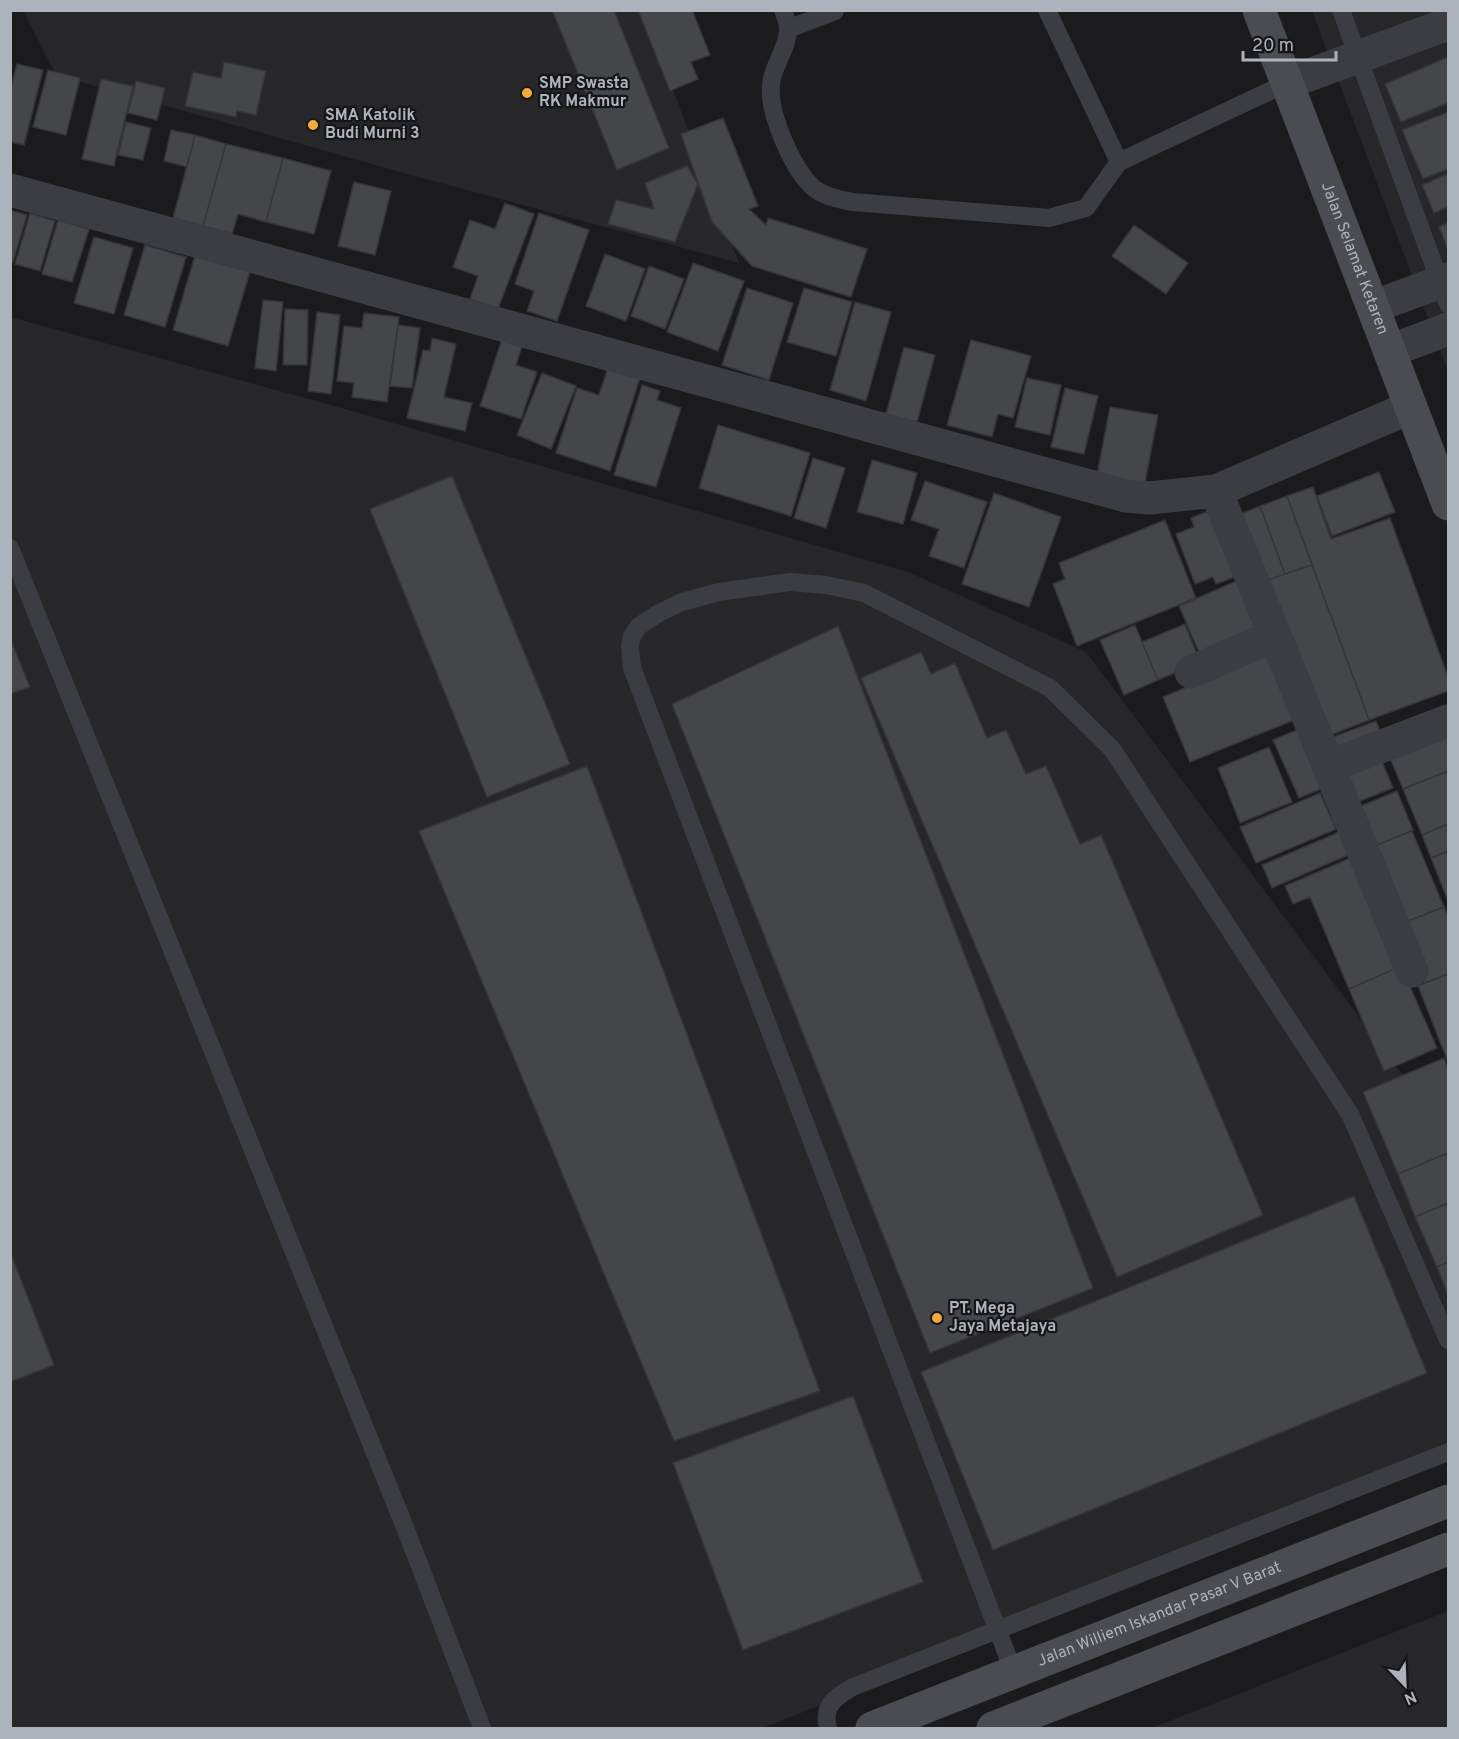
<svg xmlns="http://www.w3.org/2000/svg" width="1459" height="1739" font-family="Overpass,sans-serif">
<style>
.built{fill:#27272a}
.building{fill:#45464a;stroke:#353539;stroke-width:1.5}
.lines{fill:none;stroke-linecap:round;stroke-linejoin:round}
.lane{stroke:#3c3d42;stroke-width:18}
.street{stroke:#3c3d42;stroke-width:33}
.secondary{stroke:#4a4c52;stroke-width:33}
.poi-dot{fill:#f2a93d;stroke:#161618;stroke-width:2}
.labels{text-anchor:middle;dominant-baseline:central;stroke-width:4.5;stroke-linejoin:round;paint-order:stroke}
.poi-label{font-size:16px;font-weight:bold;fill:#adb3bc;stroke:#161618;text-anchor:start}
.street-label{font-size:16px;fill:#adb3bc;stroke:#161618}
</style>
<rect width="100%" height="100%" fill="#1b1b1d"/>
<path class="built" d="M23,11H643L739,263L411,175L56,75Z
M1312,11H1448V371Z
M10,317L331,405L908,572L1086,652L1448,1136V1461L762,1728H11Z
M1448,1611V1728H1152Z"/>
<path class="building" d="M552,10H614L669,148L617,170Z
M638,10H692L710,55L691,62L698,79L670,91Z
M1448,57V103L1401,122L1385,84Z
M224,62L266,71L256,115L237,111L236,117L185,106L193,72L221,78Z
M17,64L43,70L24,145L10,142V91Z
M48,70L80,78L66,135L33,127Z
M101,79L133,86L114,166L82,159Z
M136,81L165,88L157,120L128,113Z
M1448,112V169L1423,179L1402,130Z
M723,118L758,206L749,209L766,225L768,218L867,249L851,297L752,266L712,222L681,134Z
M126,122L151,128L143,160L118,155Z
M171,130L195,135L187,167L164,161Z
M195,135L226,144L203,226L173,218Z
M226,144L283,158L266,222L238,214L232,234L203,226Z
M283,158L331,171L314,234L266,222Z
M687,166L698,184L675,242L608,224L616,200L654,209L645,183Z
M1448,174V207L1434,213L1422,185Z
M354,182L391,191L375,255L338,246Z
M505,203L534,214L498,309L470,299L478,276L453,267L470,220L495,229Z
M10,210L27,215L13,262L10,261Z
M30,213L55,221L40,271L15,264Z
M539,213L589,230L557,321L527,311L534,291L515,284Z
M58,220L89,229L72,282L42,274Z
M1448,223V250L1439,227Z
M1134,225L1188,263L1166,294L1112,256Z
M94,237L133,248L114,314L74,303Z
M145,245L186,257L165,327L124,315Z
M196,252L251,268L228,346L173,330Z
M605,254L645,269L626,321L586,306Z
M693,263L744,281L718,351L667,332Z
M649,266L684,279L665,329L631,316Z
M747,288L793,303L769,380L722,365Z
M804,288L852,302L836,356L787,342Z
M263,300L283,302L276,371L255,368Z
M855,302L891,312L866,401L830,390Z
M285,309L308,310L307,365H283Z
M317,312L340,315L331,394L308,391Z
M364,313L399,317L387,402L352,397L354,383L337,381L344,326L362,328Z
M398,325L420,328L412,388L390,386Z
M432,338L456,344L444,397L472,403L465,431L407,418L423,350L430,351Z
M502,339L522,346L516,365L537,372L521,419L480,406Z
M971,340L1031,356L1013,418L998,414L992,437L947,425Z
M904,347L935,355L917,422L886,414Z
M608,368L640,378L610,471L556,453L577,388L599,395Z
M542,373L576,386L551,449L517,435Z
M1027,378L1061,385L1050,435L1015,427Z
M642,385L660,391L657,400L681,408L656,487L614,475Z
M1065,388L1098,396L1084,454L1051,447Z
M1110,407L1158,415L1144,488L1096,480Z
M718,425L810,453L791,516L699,488Z
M813,458L845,468L826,528L794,518Z
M872,460L917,473L903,524L857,512Z
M1379,472L1395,512L1332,536L1317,496Z
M452,476L570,764L487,797L370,509Z
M925,481L987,502L964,568L929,556L939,529L911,520Z
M1313,487L1331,539L1390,518L1448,677V691L1369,720L1287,496Z
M994,493L1061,517L1029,607L962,584Z
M1287,496L1312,565L1285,574L1260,506Z
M1260,506L1285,574L1265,581L1241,514Z
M1214,509L1240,575L1216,584L1213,577L1195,584L1176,534L1194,527L1191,518Z
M1165,520L1196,598L1077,646L1053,584L1065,579L1059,563Z
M1312,565L1369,720L1323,738L1265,581Z
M1241,579L1261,625L1199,652L1179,606Z
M1185,624L1200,662L1158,680L1142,642Z
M1135,625L1158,680L1124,695L1100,640Z
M838,626L1093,1288L930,1353L672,704Z
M10,638L30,687L10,694Z
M921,652L931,674L955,663L987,738L1006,730L1026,774L1046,766L1080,844L1101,835L1263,1215L1117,1277L861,678Z
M1272,652L1299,718L1190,762L1163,697Z
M1376,721L1384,741L1332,760L1325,740Z
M1448,723V771L1403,789L1386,748Z
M1299,729L1325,787L1299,798L1273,740Z
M1269,747L1292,802L1240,823L1218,768Z
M1379,754L1393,788L1352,804L1339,770Z
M587,766L820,1391L674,1441L419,831Z
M1448,771V824L1422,835L1403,789Z
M1397,791L1413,830L1370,848L1354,809Z
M1320,793L1336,829L1256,863L1240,827Z
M1448,824V851L1431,858L1422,835Z
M1412,831L1444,907L1400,924L1369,848Z
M1339,832L1348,855L1272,888L1262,865Z
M1448,851V901L1431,858Z
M1355,856L1401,966L1349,989L1310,897L1293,904L1285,886Z
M1444,907L1446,912L1448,911V974L1424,983L1400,924Z
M1401,966L1437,1048L1384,1071L1349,989Z
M1448,974V1062L1418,986Z
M1444,1058L1448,1070V1153L1398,1174L1363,1092Z
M1448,1153V1203L1415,1217L1398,1174Z
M1354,1196L1427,1373L993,1550L921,1372Z
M1448,1203V1262L1437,1267L1415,1217Z
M10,1251L54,1365L10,1382Z
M1448,1262V1295L1437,1267Z
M853,1396L923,1582L743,1650L673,1463Z"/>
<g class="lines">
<path class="lane" d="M783,10C785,16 788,23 788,28C789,47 772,66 771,85C768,113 793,171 815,189C826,197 840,200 853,202L1049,218L1086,208L1119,162L1287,83
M1047,10L1119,162
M1341,10L1448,304
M788,29L835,11
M10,548L406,1530L482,1728
M1014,1673L632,668L630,646L632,636L639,626L659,613L682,602L719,592L790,582L826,585L864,593L1050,688L1112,749L1351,1116L1448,1340
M828,1728C822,1706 835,1697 853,1687L1448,1452"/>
<path class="street" d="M1287,83L1448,24
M10,190L1126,496L1150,498L1216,491L1411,407
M1373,307L1448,279
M1390,351L1448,329
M1216,491L1412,971
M1191,672L1275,635
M1330,766L1448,721"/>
<g class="secondary">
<path id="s1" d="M1259,10L1448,504"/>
<path id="s2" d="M872,1728L1448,1501"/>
<path d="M993,1728L1448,1549"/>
</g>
</g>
<g class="poi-dot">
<circle cx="527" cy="93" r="6"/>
<circle cx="313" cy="125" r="6"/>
<circle cx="937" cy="1318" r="6"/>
</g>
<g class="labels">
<g class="poi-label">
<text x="539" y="84">SMP Swasta<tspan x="539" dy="18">RK Makmur</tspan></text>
<text x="325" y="116">SMA Katolik<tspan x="325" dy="18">Budi Murni 3</tspan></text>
<text x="949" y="1309">PT. Mega<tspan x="949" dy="18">Jaya Metajaya</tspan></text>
</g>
<g class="street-label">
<text stroke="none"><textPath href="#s1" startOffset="266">Jalan Selamat Ketaren</textPath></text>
<text stroke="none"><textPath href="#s2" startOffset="309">Jalan Williem Iskandar Pasar V Barat</textPath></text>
</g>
</g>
<rect width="1459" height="1739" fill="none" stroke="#adb3bc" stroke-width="24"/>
<g transform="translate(1405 1685) rotate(157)" stroke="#161618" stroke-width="4.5" paint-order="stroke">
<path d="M0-4.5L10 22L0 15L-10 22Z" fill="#adb3bc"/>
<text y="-9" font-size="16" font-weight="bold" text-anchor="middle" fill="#adb3bc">N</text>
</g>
<path d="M1243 51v9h93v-9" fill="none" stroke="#adb3bc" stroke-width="3"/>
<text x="1252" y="51" font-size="18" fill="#adb3bc" stroke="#161618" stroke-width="4.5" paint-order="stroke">20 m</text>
</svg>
